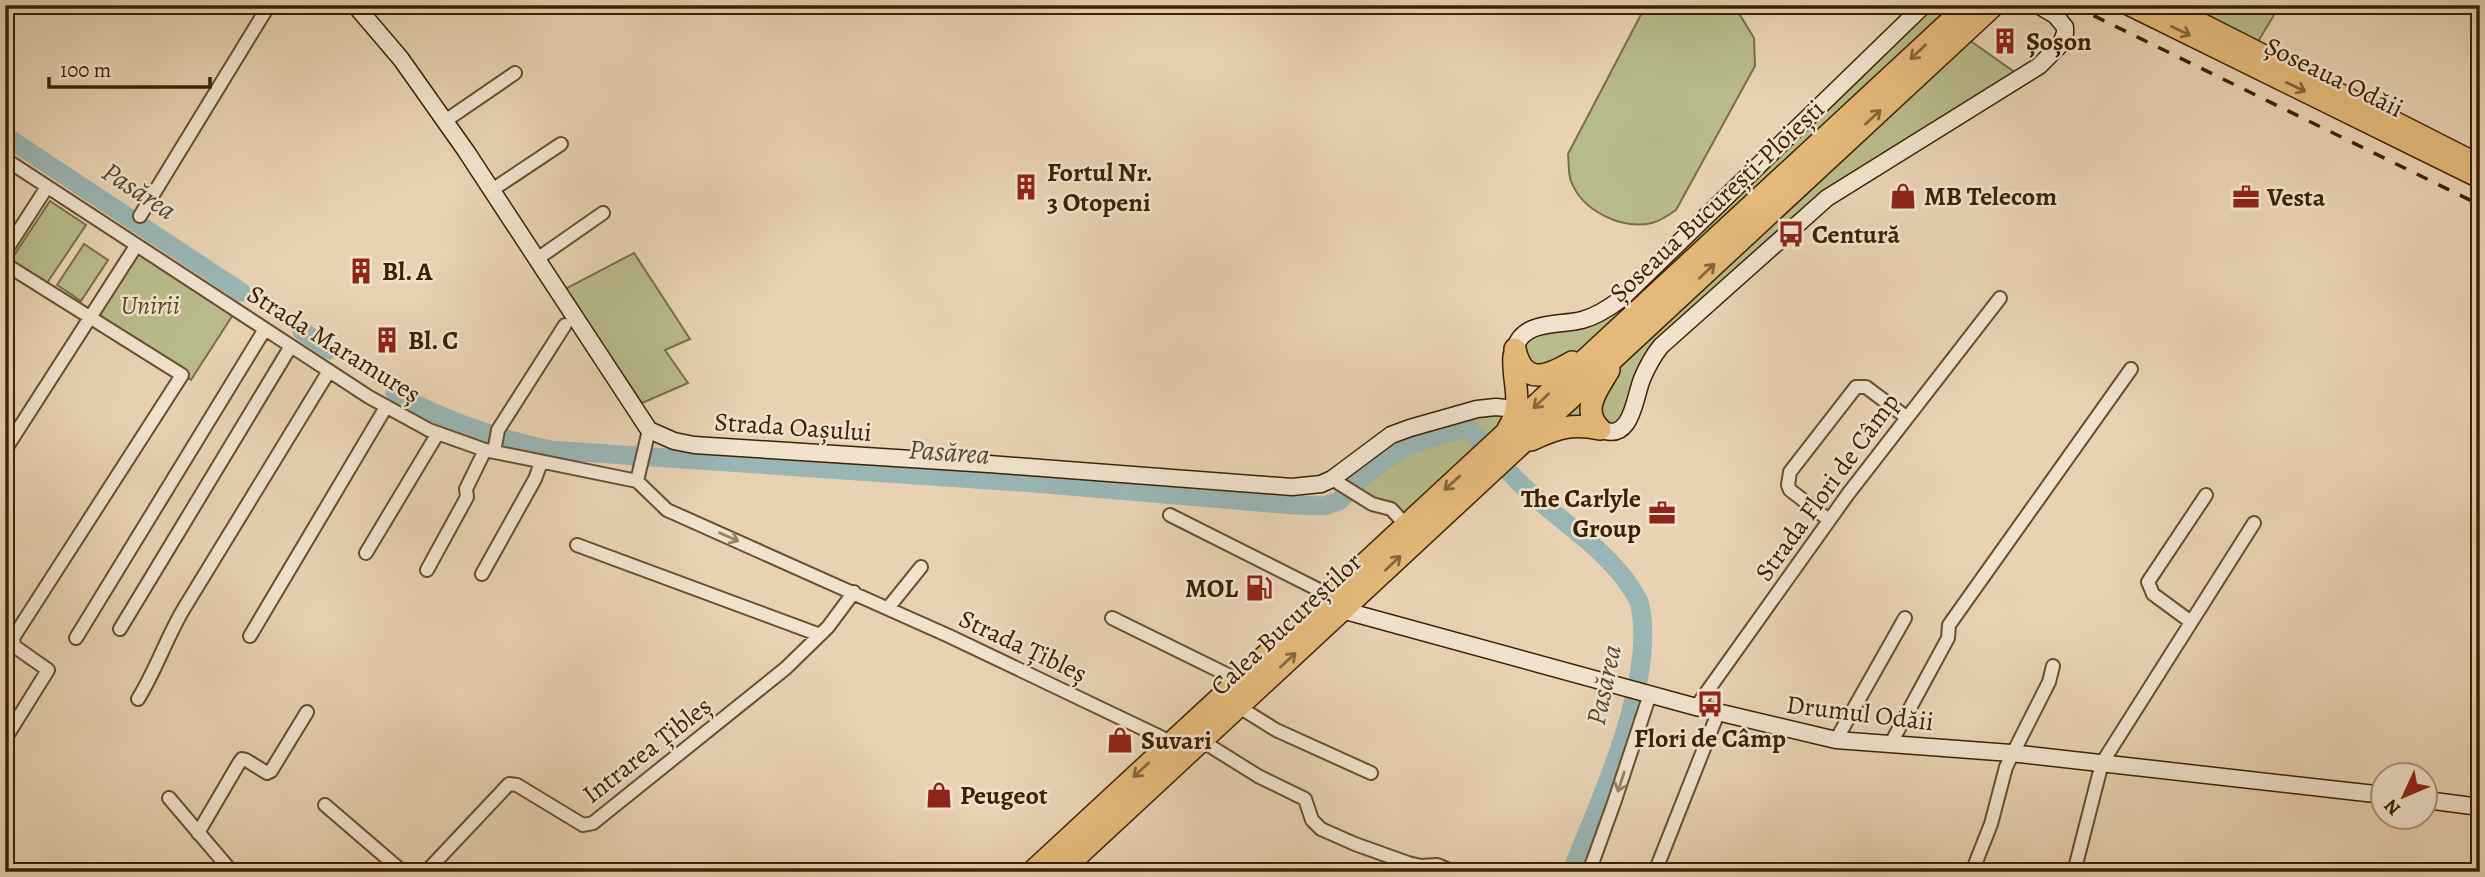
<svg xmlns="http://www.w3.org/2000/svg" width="2485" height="877" font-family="Alegreya,serif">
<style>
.green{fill:#b8bb8b;stroke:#7a6e46;stroke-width:2}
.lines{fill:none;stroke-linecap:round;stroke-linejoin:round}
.river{stroke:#99b6b5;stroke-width:19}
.street-casing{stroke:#674e2e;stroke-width:16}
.secondary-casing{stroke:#3c2202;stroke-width:19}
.primary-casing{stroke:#3c2202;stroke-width:21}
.highway-casing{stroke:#3c2202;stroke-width:24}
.street{stroke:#f0e2cd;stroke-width:12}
.secondary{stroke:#f0e2cd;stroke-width:16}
.primary{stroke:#e4b979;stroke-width:18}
.highway{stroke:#e4b979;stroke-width:21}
.rail{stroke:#3c2202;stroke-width:3.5;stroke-dasharray:12 12;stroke-linecap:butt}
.oneway{stroke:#886638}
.oneway2{stroke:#968268}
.labels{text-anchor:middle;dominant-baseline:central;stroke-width:5;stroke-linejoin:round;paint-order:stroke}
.poi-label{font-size:26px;font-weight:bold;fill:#3c2202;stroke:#f0e2cd;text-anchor:start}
.street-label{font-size:26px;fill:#3c2202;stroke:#f0e2cd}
.park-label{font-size:26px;font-style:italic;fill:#5b4824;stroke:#f0e2cd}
.water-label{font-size:28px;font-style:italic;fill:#53472f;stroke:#f0e2cd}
</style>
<rect width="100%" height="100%" fill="#e8d2b2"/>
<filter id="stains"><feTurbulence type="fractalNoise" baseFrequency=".00286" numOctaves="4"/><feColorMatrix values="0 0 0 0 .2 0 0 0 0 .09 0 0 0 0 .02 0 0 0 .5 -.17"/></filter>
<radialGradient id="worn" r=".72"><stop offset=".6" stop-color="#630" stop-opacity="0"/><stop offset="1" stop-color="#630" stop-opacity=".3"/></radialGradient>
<path class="green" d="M1646,5H1728L1740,15L1754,38L1755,66L1676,210C1669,215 1660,221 1652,223C1622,230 1582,211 1571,181C1568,174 1569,162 1568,154Z
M1925,5H1937L1951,21L1609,339L1544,375L1516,345L1518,341L1598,314Z
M2173,5H2280L2253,50Z
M1962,35L2023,78L1846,185L1661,346L1625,426L1553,431L1621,350Z
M50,201L86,225L47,283L11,260Z
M84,244L108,260L81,301L57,285Z
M136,246L236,310L191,380L90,318Z
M634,253L690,339L665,350L688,383L642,403L565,289Z
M1516,409L1406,525L1332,479L1410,428Z"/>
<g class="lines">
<path class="river" d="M5,136L241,292
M302,331L329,350
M395,393C443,421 496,438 550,450L1034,483L1294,505L1324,506L1339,501L1364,476L1400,450L1430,438L1468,428L1481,442
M1510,473C1544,511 1592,537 1624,578C1629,585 1638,597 1640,605C1656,680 1600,802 1571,872"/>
<g class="street-casing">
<path id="street" d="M445,121L515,73
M5,159L369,397L429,430L485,450L637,481L667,510L949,636L1171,742
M492,190L561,144
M140,216L269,5
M5,252L47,187
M537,259L603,213
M5,264L182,375L13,638L14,646L48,670L5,739
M5,450L136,246
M494,452L498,430L565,325
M1332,479L1372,504L1391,509L1406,525
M637,481L649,430
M1170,515L1329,595
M1829,520L1790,490L1788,485L1790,472L1856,387H1866L1906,417
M577,545L820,635
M366,553L438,433
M427,570L467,497L466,489L485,450
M482,574L535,479L541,463
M888,608L921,567
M1112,618L1238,680
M2191,622L2153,594L2148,582L2206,495
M120,629L291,346
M250,636L386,407
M76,638L265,329
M138,699C156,670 166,639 183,610L329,371
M1239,707L1276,730L1371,773
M1696,707L1848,494L2000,298
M1836,740L1905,618
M1202,741L1258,776L1305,799L1312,820L1321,829L1355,844L1408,863L1421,866L1437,865L1454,872
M1890,745L1948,638L1949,625L2131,369
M169,798L232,872
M325,805L403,872
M198,833L239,763L242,759L246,760L267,773L271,771L307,712
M426,872L509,784L517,785L583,825L593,823L786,668L828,627L854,592
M1589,872L1614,803L1650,694
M1655,872L1718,713
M1972,872L1991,824L2006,767L2049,682L2053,666
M2074,872L2102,763L2254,523"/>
</g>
<g class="secondary-casing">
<path id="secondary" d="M355,5L401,59L466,151L649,430L674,441L694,445L989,464L1292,487L1321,484L1332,479L1391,435L1410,428L1477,409L1496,407L1516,409
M1515,349C1522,320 1558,326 1582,320C1597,316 1609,308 1621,299L1924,5
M1600,429C1632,443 1634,399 1642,379C1647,367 1653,356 1661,346L1827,198L2039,66L2061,44L2065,33V27L2055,15L2038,5
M1342,610L1696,707L1836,740L2011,753L2384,795
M2426,800L2480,807"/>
</g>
<g class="primary-casing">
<path id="primary" d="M2127,5L2480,179
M2167,5L2480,164"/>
</g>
<g class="highway-casing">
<path id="highway" d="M2173,5L2177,10
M1515,349C1523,387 1548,376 1572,362
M1508,429C1525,402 1512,384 1514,356
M1600,429C1580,410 1598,389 1609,370
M1531,440C1557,428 1572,423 1600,429
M1032,872L1968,5
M1060,872L1994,5"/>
</g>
<use href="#street" class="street"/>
<use href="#secondary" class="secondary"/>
<use href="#primary" class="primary"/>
<use href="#highway" class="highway"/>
<path class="rail" d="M2072,5L2480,205"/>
</g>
<defs><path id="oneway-shaft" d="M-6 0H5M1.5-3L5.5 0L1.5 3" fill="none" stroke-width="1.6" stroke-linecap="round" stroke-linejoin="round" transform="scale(1.75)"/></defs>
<g class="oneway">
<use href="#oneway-shaft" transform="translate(2181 31) rotate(26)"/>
<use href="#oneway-shaft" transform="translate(1918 52) rotate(137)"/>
<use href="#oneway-shaft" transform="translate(2296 87) rotate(26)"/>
<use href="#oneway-shaft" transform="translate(1873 117) rotate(-43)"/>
<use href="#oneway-shaft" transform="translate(1707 271) rotate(-43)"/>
<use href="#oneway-shaft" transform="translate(1541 401) rotate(137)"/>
<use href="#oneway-shaft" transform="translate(1452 483) rotate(138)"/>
<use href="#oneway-shaft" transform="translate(1393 563) rotate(-43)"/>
<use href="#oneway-shaft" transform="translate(1288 660) rotate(-43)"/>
<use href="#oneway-shaft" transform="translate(1141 770) rotate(137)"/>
</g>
<g class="oneway2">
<use href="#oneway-shaft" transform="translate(729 537) rotate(24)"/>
<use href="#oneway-shaft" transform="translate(1621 782) rotate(108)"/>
</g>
<defs>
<g id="building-bare" transform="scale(2.1)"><path d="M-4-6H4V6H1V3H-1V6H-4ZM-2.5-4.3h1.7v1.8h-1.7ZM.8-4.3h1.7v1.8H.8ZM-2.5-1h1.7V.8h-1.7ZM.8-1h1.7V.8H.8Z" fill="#8f2418" stroke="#f0e2cd" stroke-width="2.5" paint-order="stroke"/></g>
<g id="shop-bare" transform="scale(2.1)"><path d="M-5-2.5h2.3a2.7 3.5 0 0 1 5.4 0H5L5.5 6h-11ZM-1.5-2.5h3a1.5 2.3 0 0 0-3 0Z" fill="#8f2418" stroke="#f0e2cd" stroke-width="2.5" paint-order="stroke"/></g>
<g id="office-bare" transform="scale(2.1)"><path d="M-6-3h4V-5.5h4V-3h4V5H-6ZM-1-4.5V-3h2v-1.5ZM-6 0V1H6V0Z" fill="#8f2418" stroke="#f0e2cd" stroke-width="2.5" paint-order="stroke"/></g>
<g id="bus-bare" transform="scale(2.1)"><path d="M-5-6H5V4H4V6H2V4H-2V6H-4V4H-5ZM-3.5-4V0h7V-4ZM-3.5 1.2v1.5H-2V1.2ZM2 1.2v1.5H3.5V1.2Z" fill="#8f2418" stroke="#f0e2cd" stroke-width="2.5" paint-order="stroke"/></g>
<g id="fuel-bare" transform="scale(2.1)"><path d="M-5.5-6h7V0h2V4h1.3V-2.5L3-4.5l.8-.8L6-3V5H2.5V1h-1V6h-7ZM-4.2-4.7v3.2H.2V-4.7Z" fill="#8f2418" stroke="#f0e2cd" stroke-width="2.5" paint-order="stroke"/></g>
</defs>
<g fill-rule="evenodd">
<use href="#building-bare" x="2005" y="41"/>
<use href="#building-bare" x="1026" y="187"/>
<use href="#shop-bare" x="1903" y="196"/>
<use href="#office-bare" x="2246" y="197"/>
<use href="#bus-bare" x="1791" y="234"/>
<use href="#building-bare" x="361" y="271"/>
<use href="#building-bare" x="387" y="340"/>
<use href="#office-bare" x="1662" y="513"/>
<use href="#fuel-bare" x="1259" y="588"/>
<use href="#bus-bare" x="1710" y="704"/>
<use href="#shop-bare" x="1120" y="740"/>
<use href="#shop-bare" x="939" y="795"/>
</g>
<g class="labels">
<g class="poi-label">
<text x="2026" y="41">Șoșon</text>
<text x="1047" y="172">Fortul Nr.<tspan x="1047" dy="30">3 Otopeni</tspan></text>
<text x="1924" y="196">MB Telecom</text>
<text x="2267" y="197">Vesta</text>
<text x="1812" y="234">Centură</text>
<text x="382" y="271">Bl. A</text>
<text x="408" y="340">Bl. C</text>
<text x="1641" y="498" text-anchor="end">The Carlyle<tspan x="1641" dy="30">Group</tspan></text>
<text x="1238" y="588" text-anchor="end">MOL</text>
<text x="1710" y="738" text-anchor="middle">Flori de Câmp</text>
<text x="1141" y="740">Suvari</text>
<text x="960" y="795">Peugeot</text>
</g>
<g class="street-label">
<text transform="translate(2334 77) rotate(26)">Șoseaua Odăii</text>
<text transform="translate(1717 201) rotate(-43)">Șoseaua București-Ploiești</text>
<text transform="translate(334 344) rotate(32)">Strada Maramureș</text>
<text transform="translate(793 427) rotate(4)">Strada Oașului</text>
<text transform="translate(1827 487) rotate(-54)">Strada Flori de Câmp</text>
<text transform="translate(1286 624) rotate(-43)">Calea Bucureștilor</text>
<text transform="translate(1023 646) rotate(25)">Strada Țibleș</text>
<text transform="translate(1860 713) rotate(7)">Drumul Odăii</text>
<text transform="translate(647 750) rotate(-38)">Intrarea Țibleș</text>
</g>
<g class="park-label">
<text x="150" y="305">Unirii</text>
</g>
<g class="water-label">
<text transform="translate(139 191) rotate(33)">Pasărea</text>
<text transform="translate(949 452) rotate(4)">Pasărea</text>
<text transform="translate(1604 685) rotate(-78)">Pasărea</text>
</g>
</g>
<rect width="2485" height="877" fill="none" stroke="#e8d2b2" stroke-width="28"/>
<rect x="7" y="7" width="2471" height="863" fill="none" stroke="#3c2202" stroke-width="3.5"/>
<rect x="14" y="14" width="2457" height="849" fill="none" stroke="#3c2202" stroke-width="2"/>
<g transform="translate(2404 796) rotate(226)"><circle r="33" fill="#f0e2cd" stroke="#a8957c" stroke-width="2"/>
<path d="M0-5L12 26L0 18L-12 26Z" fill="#8f2418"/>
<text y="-10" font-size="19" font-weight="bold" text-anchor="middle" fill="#3c2202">N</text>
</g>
<path d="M49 77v10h161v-10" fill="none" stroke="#3c2202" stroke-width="3.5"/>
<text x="60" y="77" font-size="21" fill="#3c2202" stroke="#f0e2cd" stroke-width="5" paint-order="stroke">100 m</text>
<rect width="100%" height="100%" filter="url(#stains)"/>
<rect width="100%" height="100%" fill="url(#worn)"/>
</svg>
